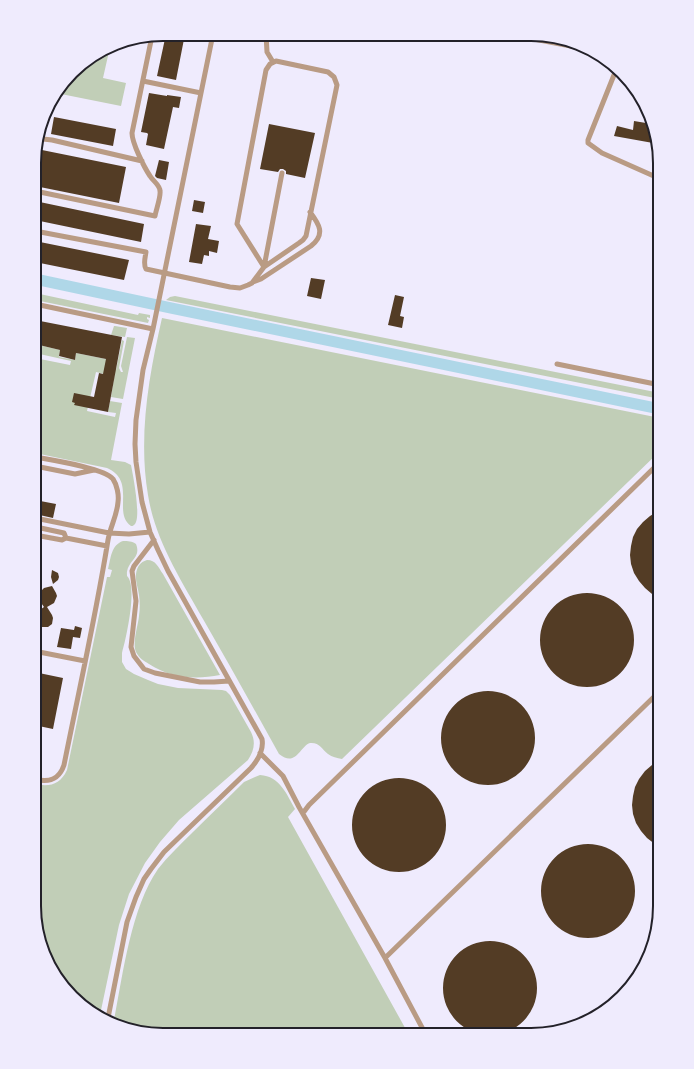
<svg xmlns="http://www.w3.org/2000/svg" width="694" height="1069" font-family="'Noto Sans',sans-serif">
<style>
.green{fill:#c1ceb7}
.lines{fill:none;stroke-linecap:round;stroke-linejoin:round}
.canal{stroke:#afd7e8;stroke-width:11}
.building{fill:#533c25}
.lane{stroke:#b99b84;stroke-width:5}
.rim{fill:none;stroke:#232129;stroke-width:2}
</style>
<rect width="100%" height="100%" fill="#efebfd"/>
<path class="green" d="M110,47L103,78L126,83L121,106L61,94L60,100L50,103L78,66Z
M35,293L138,315L139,313L150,315V318L147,317V319L149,320L148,323L35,300Z
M175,296L660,393V399L166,300L170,297Z
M162,318L660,418V451L342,759C337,758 332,757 328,754C322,749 319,742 310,743C300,746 296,768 279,754C254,709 229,664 203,619C181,580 155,540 148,495C138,436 149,375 162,318Z
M114,326H115L127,328L125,337L111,335Z
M127,337L135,338L123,399L111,397L115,372L108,375L96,372L87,411L115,417L116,413L108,412L110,401L122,403L111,460L125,462L131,465C133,475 142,520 134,525C133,526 132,526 131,526C112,513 137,481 107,468L35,453V358L70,365L71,361L35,353V344L60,350L59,357L75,360L76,353L106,359L116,370L122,340L124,341L119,368L121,372H123L121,366Z
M123,541C128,541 132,541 136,544C142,559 126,560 127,576C138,586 126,639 122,653V662L126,669L134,674L148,680L158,684L178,688L222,690L226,691L230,695L251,732C256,742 254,751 248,760L179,820L160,842L145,863L129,894L119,925L100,1015L85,1008L44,955L34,906V784C50,787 60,785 67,770L107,577H110L112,570L108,569C111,558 111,545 123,541Z
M147,560C156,560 158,567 163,574L220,675C195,680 170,678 149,664C144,661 139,658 136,652C132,643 138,626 139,616C140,609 140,602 139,595C138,588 135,580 136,574C137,567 140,562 147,560Z
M260,775C280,776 287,795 295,809L288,817L409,1035L147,1034L114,1020C123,974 131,908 158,869C168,856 180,845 192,833C209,816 227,799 244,782L255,777Z"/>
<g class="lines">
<path class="canal" d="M35,279L171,308L660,409"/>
</g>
<path class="building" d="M166,34H185L176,80L157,76Z
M149,93L167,96V95L181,97L179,108L173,107L164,149L146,145L148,134L147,133L141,132Z
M54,117L116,129L113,146L51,134Z
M634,121L652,124L654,136L653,143L614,136L617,126L633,130Z
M269,124L315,133L305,178L286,174V171L283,169H280L278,172L260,169Z
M37,149L126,167L119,203L35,186V157Z
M159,160L169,162L166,180L157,178L155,176Z
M194,200L205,202L203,213L192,211Z
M35,201L144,224L141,242L35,220Z
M196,224L211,226L208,239L219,241L217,253L209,251V256L204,255L202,264L189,262Z
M35,241L129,260L124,280L35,262Z
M311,278L325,280L321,299L307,296Z
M395,295L404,297L400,316L404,317L402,328L388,325Z
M35,320L122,337L108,412L74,405L75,403L72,402L74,393L94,397L99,373L103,374L106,359L76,353L75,360L59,356L60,350L35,344Z
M35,500L56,504L53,518L35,514Z
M660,510V598L652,594L645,588L639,581L634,573L631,564L630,555L631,546L633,537L637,529L643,522L650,516Z
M52,570L58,573L59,577L58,580L53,584L51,577Z
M52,586L56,593L57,596L54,603L47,607L52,615L53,618L52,624L48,627H40L37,625L34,619L35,615L37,612L44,607L39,600V593L44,588Z
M540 640a47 47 0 1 1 94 0a47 47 0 1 1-94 0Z
M75,626L82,628L80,638L73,637L71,649L57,647L61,628L74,630Z
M39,673L63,678L53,729L34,725V695Z
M441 738a47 47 0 1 1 94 0a47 47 0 1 1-94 0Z
M660,761V848L647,838L641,831L636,823L633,814L632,805L633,796L635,787L639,779L645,771L652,765Z
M352 825a47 47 0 1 1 94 0a47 47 0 1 1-94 0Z
M541 891a47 47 0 1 1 94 0a47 47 0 1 1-94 0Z
M443 988a47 47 0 1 1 94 0a47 47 0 1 1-94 0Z"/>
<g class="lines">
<path class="lane" d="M266,34L267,52L273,62
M513,35L576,47
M276,61L328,72L334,77L337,85L306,236L303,240L299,243L264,267L237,224L266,70L270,64Z
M616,70L588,140V143L602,153L656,177
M143,81L201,93
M36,142L43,139L52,140L142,161
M35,191L155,216C156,210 161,197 160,191C160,185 153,181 150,176C144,167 132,143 132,133L152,36
M35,231L146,252C145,259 143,264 146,269L230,287L240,288L248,285L252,283L264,267L282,173
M253,282L261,279L311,246C326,234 319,224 310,212
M35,304L153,329
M557,364L660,385
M35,466L75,474L94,470
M35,518L109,533L129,534L150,532
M35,528L36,527L64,533L66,538
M35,535L62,540L66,538L107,546
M154,540L134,566L132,571L136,601L131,647L134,656L144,669L155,673L200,682H214L229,681
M34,651L85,661
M260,753L283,776L299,807L385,958L426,1035
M34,779C49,783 59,780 64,765C79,690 96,615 108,540C110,527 117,516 118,502C119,495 117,485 113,479C104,468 51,460 35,457
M303,813L309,805L660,462
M385,958L660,691
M108,1018L127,922L136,897L144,879L151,869L164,852L251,768C258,760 264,750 262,739L168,571L158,550L150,532L142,502L136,462L135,444L136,420L143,370L153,329L213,34"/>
</g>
<path d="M0 0H694V1069H0ZM163 41H531A122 122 0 0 1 653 163V906A122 122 0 0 1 531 1028H163A122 122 0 0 1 41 906V163A122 122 0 0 1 163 41Z" fill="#efebfd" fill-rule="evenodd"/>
<path class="rim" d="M163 41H531A122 122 0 0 1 653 163V906A122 122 0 0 1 531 1028H163A122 122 0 0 1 41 906V163A122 122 0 0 1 163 41Z"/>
</svg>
